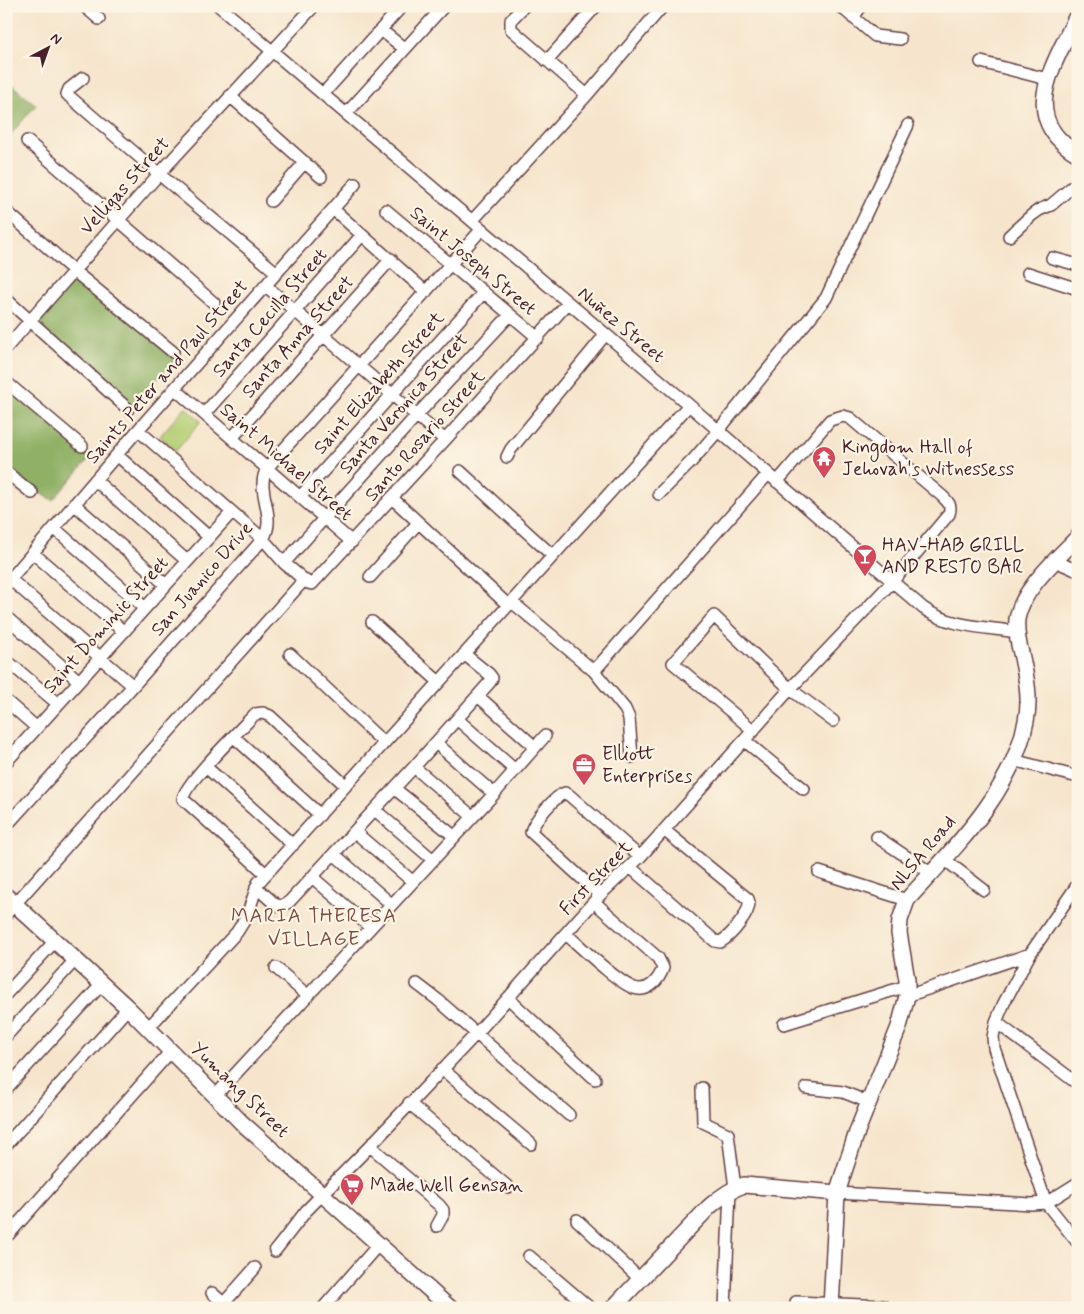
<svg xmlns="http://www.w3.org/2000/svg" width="1084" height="1314" font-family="Mynerve,sans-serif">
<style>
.green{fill:#b4cd73;stroke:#7f764f}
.forest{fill:#8fb065;stroke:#6c6848}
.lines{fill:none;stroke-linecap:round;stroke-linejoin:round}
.minor-casing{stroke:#643d43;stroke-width:14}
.major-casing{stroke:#643d43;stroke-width:18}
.minor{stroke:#fff;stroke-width:11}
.major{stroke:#fff;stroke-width:15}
.labels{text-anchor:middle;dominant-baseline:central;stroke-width:4.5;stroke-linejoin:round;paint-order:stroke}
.street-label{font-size:19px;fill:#4a1f2b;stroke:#fcf5e5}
.poi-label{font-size:19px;fill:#4a1f2b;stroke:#fcf5e5;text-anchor:start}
.neighbourhood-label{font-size:20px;letter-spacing:1px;fill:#7e4b45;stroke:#fcf5e5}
</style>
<rect width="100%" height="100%" fill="#fcf5e5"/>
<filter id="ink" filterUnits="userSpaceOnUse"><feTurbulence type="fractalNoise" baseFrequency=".02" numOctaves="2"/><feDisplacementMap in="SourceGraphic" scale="10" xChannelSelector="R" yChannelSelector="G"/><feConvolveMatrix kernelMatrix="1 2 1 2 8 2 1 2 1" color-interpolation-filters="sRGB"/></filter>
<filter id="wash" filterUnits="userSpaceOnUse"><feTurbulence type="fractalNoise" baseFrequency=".0096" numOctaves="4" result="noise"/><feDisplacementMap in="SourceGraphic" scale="20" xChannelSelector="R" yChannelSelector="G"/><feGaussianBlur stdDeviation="1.12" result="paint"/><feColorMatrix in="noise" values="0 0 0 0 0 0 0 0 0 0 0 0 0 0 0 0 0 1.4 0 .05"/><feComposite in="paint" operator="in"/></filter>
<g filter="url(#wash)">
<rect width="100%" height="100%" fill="#f6e5cc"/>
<path class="green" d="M185,407L201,421L176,451L160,436Z"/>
<path class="forest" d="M6,80L36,105L6,140Z
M75,271L176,358L131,410L33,320Z
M12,388L90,458L53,500L11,478L6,463V395Z"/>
</g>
<g filter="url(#ink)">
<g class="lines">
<g class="minor-casing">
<path id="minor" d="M84,6L99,19
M219,6L689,405L923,608C949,627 985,627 1017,632
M524,6L511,20V29L587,95
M840,6L875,36L900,39
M853,18L861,6
M381,30L405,49
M1067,37H1078
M547,61L596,6
M981,62L1047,79
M83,78L69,89L67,94L70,97L159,174L277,273
M323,94L402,6
M230,96L321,177
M346,114L444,6
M27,141L214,303
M271,201L305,162
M333,209L426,292
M386,210L538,338
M6,211L74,271L173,352
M472,221L587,95L663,6
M1009,236L1032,215L1039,210L1051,205L1078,182
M1052,258L1078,265
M1028,273L1078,289
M266,286L445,440
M6,299L128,409
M6,348L159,174L314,6
M6,382L82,446
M175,389L352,542
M204,414L362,235
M138,430L263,539L284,563L308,583L312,584L445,440L568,303
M232,438L391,259
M117,455L209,537
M507,457L511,449L605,335
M460,471L553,556
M6,472L32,493
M95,480L187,561
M659,494L692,461L718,431L826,298L908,125
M300,497L484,292
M392,498L508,605
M74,504L166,585
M54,528L145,608
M33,553L124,632
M1055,561L1078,571
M284,563L417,415L510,315
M370,577L418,523
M10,579L133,686
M6,584L138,430L355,184
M512,602L594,671L625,709L629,718L632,757
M6,617L79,681
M372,622L439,682
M290,654L384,743
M6,660L58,704
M594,671L768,474
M478,696L535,747
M6,701L37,728
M457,719L515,770
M754,731L673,663L714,616L790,689L833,721
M234,737L320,815
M745,741L804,789
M436,743L494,794
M1013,760L1078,777
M6,762L232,512
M206,767L293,845
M414,767L472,816
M395,789L454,836
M375,810L432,859
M6,826L133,686L263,539C278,515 254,492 267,468L482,229
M355,832L412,881
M877,837L931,873
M334,854L391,904
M944,859L984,890
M630,867L715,941L720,942C730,937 754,910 748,899L664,830
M819,872L907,900
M266,874L183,799C183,785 242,728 255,714L263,713L270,716L345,785
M312,877L370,927
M1078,884L1030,954L1004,1003L996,1022L993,1037L994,1048L1046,1203L1078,1183
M256,887L276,905L281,906L289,902L414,767L490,682L492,678L489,674L464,654
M600,895L531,832C533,822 555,796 565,793L569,795L640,857
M6,914L304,580
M566,934C581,947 618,983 634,988C648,993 659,980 663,968L658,958L594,902
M276,968L307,995
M417,984L438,1000L569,1115
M6,994L55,941
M907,996L1030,954
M508,998L595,1079
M996,1022L1078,1084
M784,1024L907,986
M148,1028L237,932L247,916L258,883L689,405
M6,1036L76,959
M442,1069L531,1144
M702,1088L703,1122L728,1134L735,1188
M806,1088L843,1092L868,1102
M6,1089L102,984
M215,1096L494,794L545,736
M409,1103L508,1187
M6,1145L128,1008
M370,1146L439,1205L443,1210V1215L437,1226
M837,1193L1031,1204L1046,1203L1078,1243
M577,1220L640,1279
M9,1234L171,1051
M275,1251L306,1211L370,1146L476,1034L600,895L640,857L790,689L892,582L949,514C952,505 948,502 942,496L850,418L843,416L830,420L777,482
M529,1256L590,1308
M212,1293L229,1308
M796,1302L884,1306
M224,1303L255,1268
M323,1308L379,1244
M725,1308L730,1191"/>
</g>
<g class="major-casing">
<path id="major" d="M1078,13C1057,62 1014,116 1078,154
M6,896L128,1008L241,1122L450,1308
M613,1308L709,1207C720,1197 731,1189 744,1185L837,1193
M831,1308L837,1193L858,1129L899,1027L907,996V980L899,933L900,920L907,900C954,848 1012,793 1026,721C1031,698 1026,676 1021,653C1018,642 1016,630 1017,619C1022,589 1057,559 1078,537"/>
</g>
<use href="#minor" class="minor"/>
<use href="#major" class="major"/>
</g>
</g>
<defs>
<g id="temple-pin" transform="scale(1.25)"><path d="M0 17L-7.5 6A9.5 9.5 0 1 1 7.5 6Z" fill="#d1495b" stroke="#fcf5e5"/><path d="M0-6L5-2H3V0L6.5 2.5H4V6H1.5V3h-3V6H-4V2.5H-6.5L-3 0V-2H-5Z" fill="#fff"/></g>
<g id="bar-pin" transform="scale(1.25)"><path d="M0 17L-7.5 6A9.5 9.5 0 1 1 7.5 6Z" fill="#d1495b" stroke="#fcf5e5"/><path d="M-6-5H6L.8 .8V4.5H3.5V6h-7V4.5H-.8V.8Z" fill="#fff"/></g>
<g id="office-pin" transform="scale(1.25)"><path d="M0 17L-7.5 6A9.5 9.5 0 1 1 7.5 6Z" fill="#d1495b" stroke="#fcf5e5"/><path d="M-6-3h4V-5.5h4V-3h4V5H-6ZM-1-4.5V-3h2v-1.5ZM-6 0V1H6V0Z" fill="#fff"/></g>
<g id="supermarket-pin" transform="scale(1.25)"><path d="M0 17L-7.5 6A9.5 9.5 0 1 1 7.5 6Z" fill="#d1495b" stroke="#fcf5e5"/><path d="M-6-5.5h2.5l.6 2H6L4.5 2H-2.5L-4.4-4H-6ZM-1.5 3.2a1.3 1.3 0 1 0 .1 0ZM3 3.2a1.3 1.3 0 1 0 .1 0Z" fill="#fff"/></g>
</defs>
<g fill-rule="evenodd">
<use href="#temple-pin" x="824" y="458"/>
<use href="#bar-pin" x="865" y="556"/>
<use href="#office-pin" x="584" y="765"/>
<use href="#supermarket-pin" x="352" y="1185"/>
</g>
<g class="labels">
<g class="street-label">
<text transform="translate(125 186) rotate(-48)">Velligas Street</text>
<text transform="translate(473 261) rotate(40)">Saint Joseph Street</text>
<text transform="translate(270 313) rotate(-49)">Santa Cecilla Street</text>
<text transform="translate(621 325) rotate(40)">Nuñez Street</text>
<text transform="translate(298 337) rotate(-48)">Santa Anna Street</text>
<text transform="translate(167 372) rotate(-49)">Saints Peter and Paul Street</text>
<text transform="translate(379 383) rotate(-48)">Saint Elizabeth Street</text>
<text transform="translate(404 404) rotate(-48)">Santa Veronica Street</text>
<text transform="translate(425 436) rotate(-48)">Santo Rosario Street</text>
<text transform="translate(286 462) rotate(41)">Saint Michael Street</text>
<text transform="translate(202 579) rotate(-49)">San Juanico Drive</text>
<text transform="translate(106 625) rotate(-48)">Saint Dominic Street</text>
<text transform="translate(923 853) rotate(-50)">NLSA Road</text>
<text transform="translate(596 878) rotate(-46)">First Street</text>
<text transform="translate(240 1090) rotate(44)">Yumang Street</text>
</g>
<g class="poi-label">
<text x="842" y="447">Kingdom Hall of<tspan x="842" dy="22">Jehovah's Witnessess</tspan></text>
<text x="882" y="545">HAV-HAB GRILL<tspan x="882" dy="22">AND RESTO BAR</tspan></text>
<text x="602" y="754">Elliott<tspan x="602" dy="22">Enterprises</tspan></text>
<text x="370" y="1185">Made Well Gensan</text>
</g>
<g class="neighbourhood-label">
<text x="314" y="916">MARIA THERESA<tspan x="314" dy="23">VILLAGE</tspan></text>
</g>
</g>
<rect width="1084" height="1314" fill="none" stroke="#fcf5e5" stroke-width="25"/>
<g transform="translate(48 48) rotate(41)" stroke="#fcf5e5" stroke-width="4" paint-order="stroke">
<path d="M0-4L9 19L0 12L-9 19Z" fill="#4a1f2b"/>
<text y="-8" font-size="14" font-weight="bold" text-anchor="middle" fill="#4a1f2b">N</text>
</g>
</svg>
